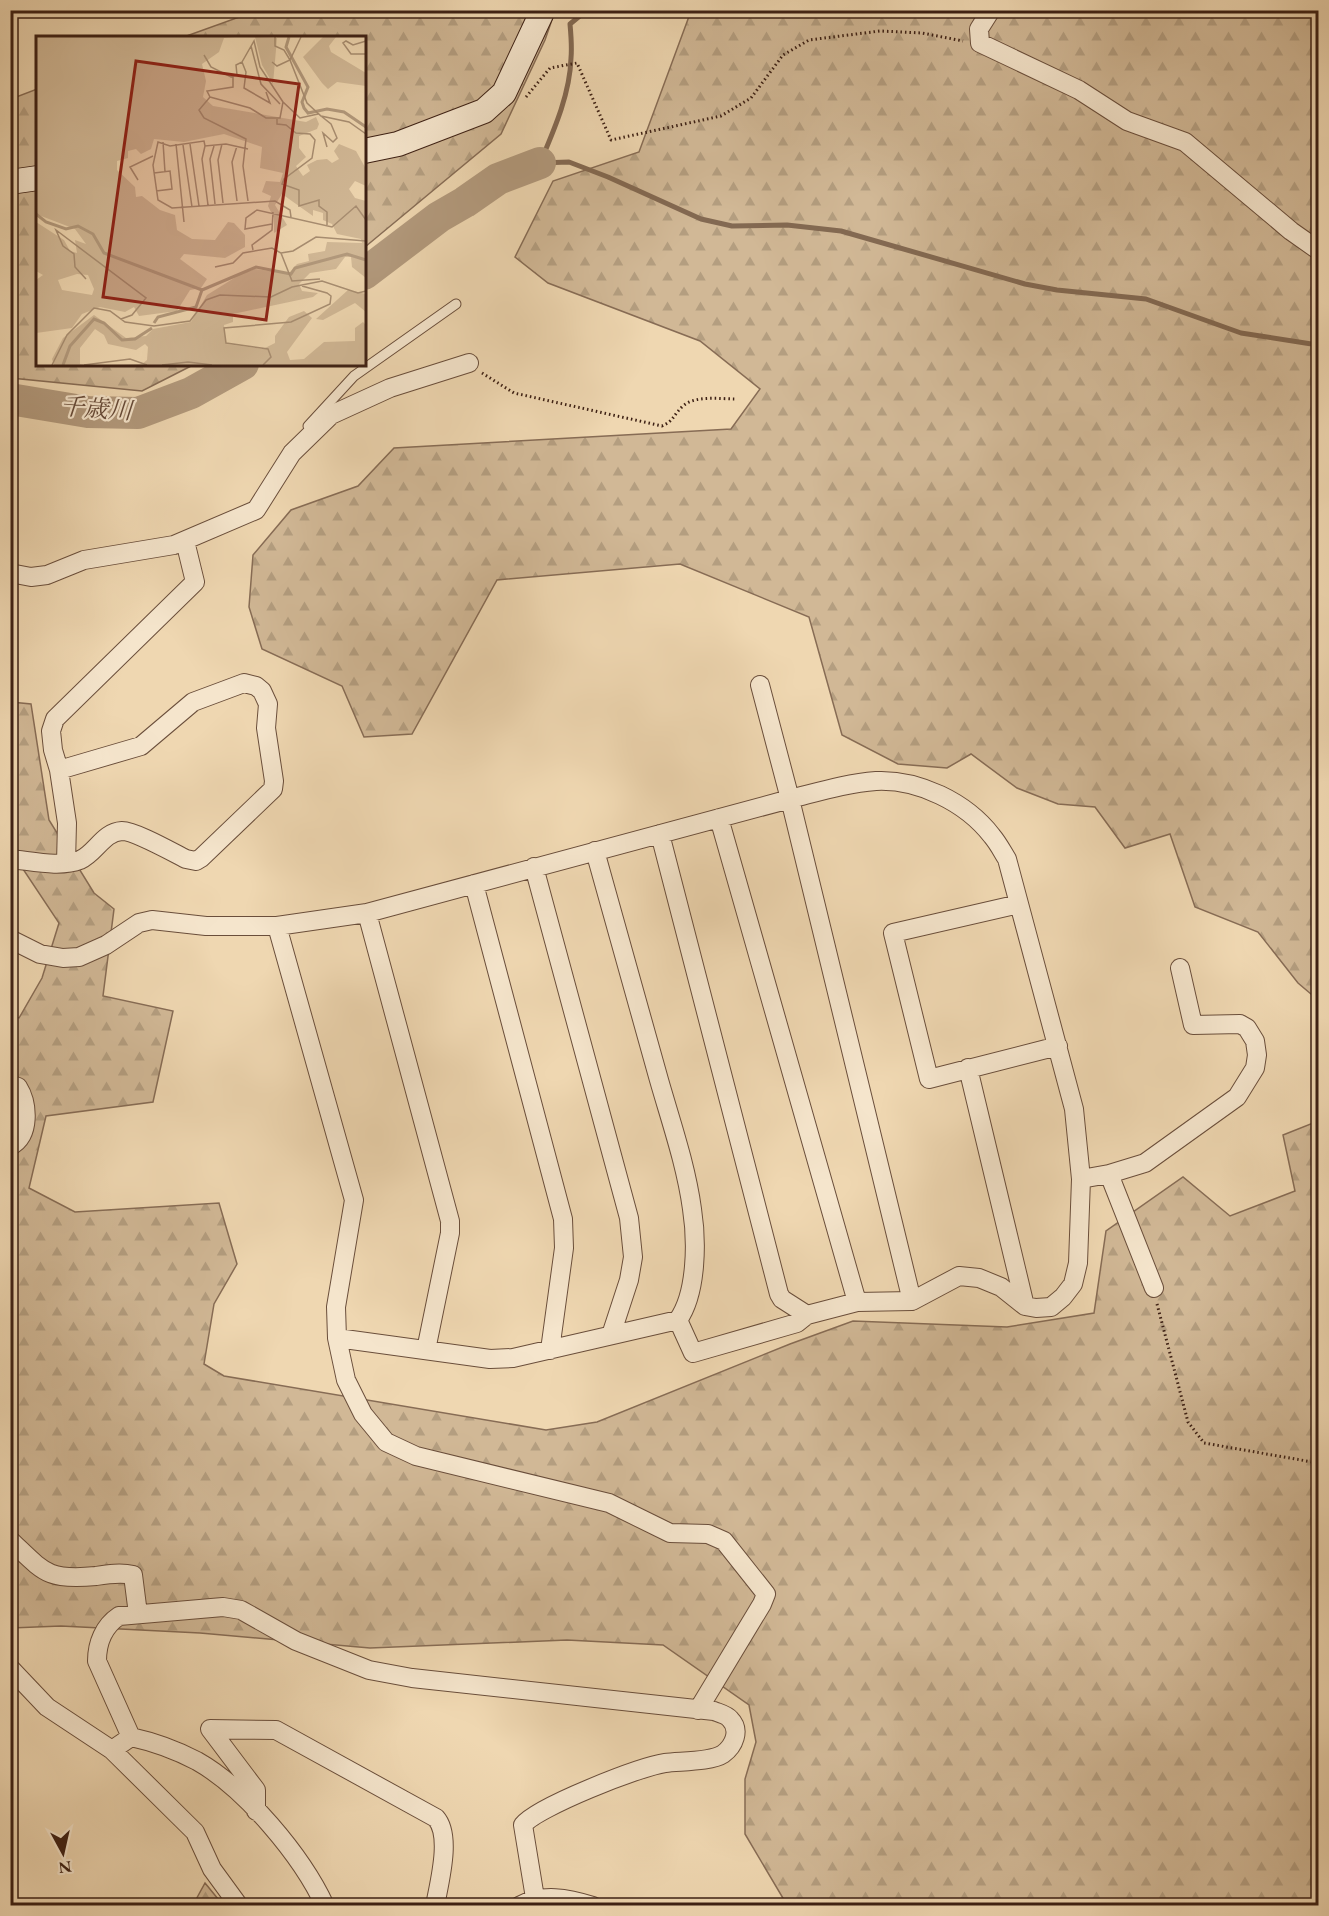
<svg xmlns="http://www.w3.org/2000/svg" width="1329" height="1916" font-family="'EB Garamond','Noto Serif JP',serif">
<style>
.forest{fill:url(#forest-firs);stroke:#876c55;stroke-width:1.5}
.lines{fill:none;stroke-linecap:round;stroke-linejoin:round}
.stream{stroke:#836952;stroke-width:5}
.river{stroke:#b2997c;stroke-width:32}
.lane-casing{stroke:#6a4e3b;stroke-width:11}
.street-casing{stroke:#6a4e3b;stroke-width:20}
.secondary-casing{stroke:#3d2014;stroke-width:26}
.path{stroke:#3d2014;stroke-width:3;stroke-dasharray:1.5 3;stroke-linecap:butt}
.lane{stroke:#f5e5cc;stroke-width:9}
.street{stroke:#f5e5cc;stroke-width:18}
.secondary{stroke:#f5e5cc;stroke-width:24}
.labels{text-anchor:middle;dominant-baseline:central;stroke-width:4.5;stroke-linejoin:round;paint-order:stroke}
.water-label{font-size:24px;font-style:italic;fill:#664a38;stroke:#f5e5cc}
.inset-river{fill:none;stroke:#b2997c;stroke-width:3}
.inset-road{fill:none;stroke:#a88e72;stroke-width:1.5}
.view{fill:#8f2418;fill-opacity:0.15;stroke:#8f2418;stroke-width:3}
.inset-edge{fill:none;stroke:#3d2014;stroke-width:3}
</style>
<defs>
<pattern id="forest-firs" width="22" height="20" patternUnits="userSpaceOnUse" patternTransform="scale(1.5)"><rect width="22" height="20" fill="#d1b896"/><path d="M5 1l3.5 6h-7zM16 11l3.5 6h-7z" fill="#b49e80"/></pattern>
</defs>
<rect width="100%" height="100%" fill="#efd7b1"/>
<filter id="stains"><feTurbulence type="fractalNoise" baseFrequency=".00333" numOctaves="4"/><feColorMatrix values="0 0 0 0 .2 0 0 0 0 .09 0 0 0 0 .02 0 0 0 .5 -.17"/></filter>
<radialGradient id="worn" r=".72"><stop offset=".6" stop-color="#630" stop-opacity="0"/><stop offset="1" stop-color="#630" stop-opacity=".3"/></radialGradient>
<path class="forest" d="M256,11H555L545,40L501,134L365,247L364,38H181Z
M691,11H1318V1000L1298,983L1258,932L1195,907L1170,834L1125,848L1095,807L1058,804L1017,788L971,754L947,768L898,764L842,735L809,617L680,564L497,580L412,734L364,737L342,686L262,649L249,607L253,555L291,510L358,486L394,448L731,429L760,389L700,341L548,283L515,257L553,181L639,152Z
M37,89L38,364L193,365L142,391L11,378V99Z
M11,702L31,704L49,820L94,893L114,909L103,996L173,1011L153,1102L46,1116L29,1188L75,1212L219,1203L237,1264L214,1304L204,1364L224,1376L546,1430L597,1422L790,1344L853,1321L1007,1327L1094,1313L1106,1231L1183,1177L1230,1216L1295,1191L1283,1135L1318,1121V1905H787L745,1834V1779L756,1742L749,1705L663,1645L567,1640L370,1648L200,1633L61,1626L11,1628V1016L19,1018L42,978L59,923L11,851Z
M205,1883L223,1905H193Z"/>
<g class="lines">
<path class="stream" d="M587,10L570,24C571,35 572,47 571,58C570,94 554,130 540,163L569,162L608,177L701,219L732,226L787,225L841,231L1025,284L1057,290L1146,299L1241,333L1318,345"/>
<path class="river" d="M364,274L439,217L465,202L498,179L540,163
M10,399L88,412L138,413L191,393L243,364"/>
<g class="lane-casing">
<path id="lane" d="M308,426L354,376L456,304"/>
</g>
<g class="street-casing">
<path id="street" d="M991,10L979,29L980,43L1079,90L1127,121L1185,142L1291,231L1318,250
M10,573L31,577L47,575L84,560L174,545L256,510L292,453L331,415L390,388L469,363
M760,685L790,799L912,1301
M719,818L857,1302
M660,834L779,1294L782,1299L807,1315
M595,851C617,928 638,1004 659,1080C671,1122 686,1165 692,1209C697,1241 697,1293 678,1320
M10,859C32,861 60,868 80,860C96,853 103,832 122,831C135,831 172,852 186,859L196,861L201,858L273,789L274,781L266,728L268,704L262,691L256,686L244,683L193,702L141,746L59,770
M66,863L67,823L59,770L53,750L51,731L55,719L195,582L185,541
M534,867L629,1218L633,1257L629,1280L611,1335
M474,884L563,1219L564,1248L550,1350
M1019,904L893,933L929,1079L1058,1046
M367,913L450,1221V1233L426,1350
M277,926L354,1200L336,1307L337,1338L346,1380L363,1414L386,1442L416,1456L609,1503L670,1533L708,1534L724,1541L766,1594L762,1604L698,1710
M10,939L40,954L63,958L79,957L106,945L139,923L152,920L206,926H277L367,913L790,799C818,792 847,783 876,781C918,779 966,802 992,836C998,843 1002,851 1007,859L1074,1109L1081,1179L1078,1263L1073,1284L1063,1297L1051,1307L1036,1308L1025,1306L1001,1287L979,1278L959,1276L912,1301L857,1302L807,1315L797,1323L693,1353L678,1320L513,1358L490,1359L337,1338
M968,1068L1025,1306
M10,1084L18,1087C28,1103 31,1137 10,1146
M1109,1174L1154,1288
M1081,1179L1109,1174L1145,1163L1237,1097L1255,1068L1257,1055L1255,1041L1247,1028L1240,1024L1193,1025L1180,968
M10,1540C44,1572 47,1581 96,1576C108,1574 121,1572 133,1575L138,1614
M10,1668L47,1707L112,1750L131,1737L97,1661C97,1643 104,1626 119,1616L223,1607L241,1610L296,1641L369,1670L412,1678L714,1711C719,1713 727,1715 730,1719C741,1730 734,1746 723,1754C711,1762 680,1761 665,1763C639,1767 537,1807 523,1825L535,1898
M131,1737C154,1742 176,1750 197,1761C245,1788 302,1856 325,1906
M112,1750L195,1832L212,1869L239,1906
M256,1811V1790L210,1729L276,1730L436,1818C452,1836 439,1883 435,1906
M519,1906C542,1893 568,1898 593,1906"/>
</g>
<g class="secondary-casing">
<path id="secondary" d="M364,151L398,144L484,111L504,93L543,10
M10,182L38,178"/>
</g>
<path class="path" d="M526,97L550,68L577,63L611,140L721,116L751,98L783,55L809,40L880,31L922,33L963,41
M482,373L514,393L662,426C675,420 673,415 683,406C695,395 720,399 736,399
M1157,1304L1188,1422L1204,1443L1318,1463"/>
<use href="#lane" class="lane"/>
<use href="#street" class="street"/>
<use href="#secondary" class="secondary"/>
</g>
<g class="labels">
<g class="water-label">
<text transform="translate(96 408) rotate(4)">千歳川</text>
</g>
</g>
<g transform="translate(36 36)">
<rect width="330" height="330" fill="#efd7b1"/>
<path d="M0,1H199L188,2L183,16L166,28L170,45L167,61L177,70L189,72L270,86L280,81L283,88L281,93L263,100V112L270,121L260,130L267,140L274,135L271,129L281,124L291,123L296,127L303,123L298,115L303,108L320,115L330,133V150L319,145L313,153L319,162L330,165V242L316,231L315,221H309L300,233L274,237L263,248L266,255L282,257L277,261L197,278V286L188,289L190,308L227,313L239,307V300L253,281L268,275L276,282L251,316L254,324L268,323L288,306L319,305V292L327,286L330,289V329H76L106,328L111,324L112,311L109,308L100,314L72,308L68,299L59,293L44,312V328L50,329H18L16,323L27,302L58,279L90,302L110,300L117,293L155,286L171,259L203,239L219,233L257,238L254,236L261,228L273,225L272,218L289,215L291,206L326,207L325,203L301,198L296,188L287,184V177L277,174V180L246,158L239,169L251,189L238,197V182L232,170L235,160L226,156L230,145L244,146L247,137L224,132L226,111L188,98L148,106L118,103L115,113L105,118L100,113L92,115V122L81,125V134L99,151L100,161L106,160L124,174L139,179L141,194L156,203L179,204L192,186L198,187L209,199V211L189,222L148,218L144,223L171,243L165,252L154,254L141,275L103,280L98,271L89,276L64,271L46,278L36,292L0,297V244L7,239L0,235V186L28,204L34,215L41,217L39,204L50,208L39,193L0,178ZM41,238L52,239L58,253L56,259L26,254L22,244ZM219,1L241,2L237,48L226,29ZM287,1H300L293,10L295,16L330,37V50L301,46L292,53L286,47L267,21ZM312,254L330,258V276L319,267L287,284L280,283Z" fill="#d1b896" fill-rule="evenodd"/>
<path d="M300,208L330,211V224L316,218L300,220L296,211Z" fill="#d1b896"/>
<path class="inset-river" d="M253,1L250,11L272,51L266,66L268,72L272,77L291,73L308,76L330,91M0,178L10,186L30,193L42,190L57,198L68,217L166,254L160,271L122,281L118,287M166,254L220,231L255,238L259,232L311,218L330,224M27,329L34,310L58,283L68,287L86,304L99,303L116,292"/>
<path class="inset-road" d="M265,1L254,24L271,67L285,80L313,86L330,98M330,5L317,9L310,5L307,7L315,18H330M215,10L225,48L244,68M168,19L175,31L195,41L201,39L200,29L206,26L210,36L208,52L234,67L230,56M206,26L218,5L224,31L247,66M236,26L241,30L254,24L248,14L239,10V1M174,61L163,74L168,82L210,103L207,130L212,165M174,61L214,72L230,82H244L247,66L264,82L282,78M174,61L171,55L197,51V41M285,80L295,88L301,102L297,106L287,97L291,111M241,83V88L250,89L260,97L274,98L279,104L276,122L248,143L246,148L263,154V170L283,164V170L291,176V189M127,106L129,136M140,108L148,186M154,108L163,170M186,108L182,124L187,167M147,109L156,171M169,110L166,123L172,169M178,110L174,123L179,168M212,113L190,108L169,110L168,105L134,110L122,106L117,129L122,164L136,172L239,165L254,174L255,181M118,137L134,135L136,153L120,155M102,144L94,131L117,120M201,165L196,126L201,110M236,188L209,193L210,182L221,174L296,191L320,170L330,184M217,214L216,209L236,194L237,176M245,217L257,215L280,201L330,205M179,231L197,227L207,217L236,212L245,217L256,245L284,243M50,243L39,231L38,218L27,210L20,194L110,262L96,279L85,283M16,329L31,299L58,272L74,275L89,286L118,290L154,285L170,264L184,259L235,261L256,251L286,245L322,257L330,255M48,329L94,323L111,329M126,329L152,326L176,329M227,329L235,321L232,313L190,307L188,292L255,286L294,268L295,260L291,257L266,250"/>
<path class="view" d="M100,25L263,48L230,284L67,261Z"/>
<rect width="330" height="330" class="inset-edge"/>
</g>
<rect width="1329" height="1916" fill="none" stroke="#efd7b1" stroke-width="36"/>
<rect x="12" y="12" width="1305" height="1892" fill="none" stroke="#3d2014" stroke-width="3"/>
<rect x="18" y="18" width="1293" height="1880" fill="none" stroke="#3d2014" stroke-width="1.5"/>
<g transform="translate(63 1853) rotate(172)" stroke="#f5e5cc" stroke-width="4.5" paint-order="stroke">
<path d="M0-4.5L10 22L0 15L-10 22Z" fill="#3d2014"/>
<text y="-9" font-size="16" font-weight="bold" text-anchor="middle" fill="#3d2014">N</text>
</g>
<rect width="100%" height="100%" filter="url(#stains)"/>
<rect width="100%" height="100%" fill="url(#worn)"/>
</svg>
